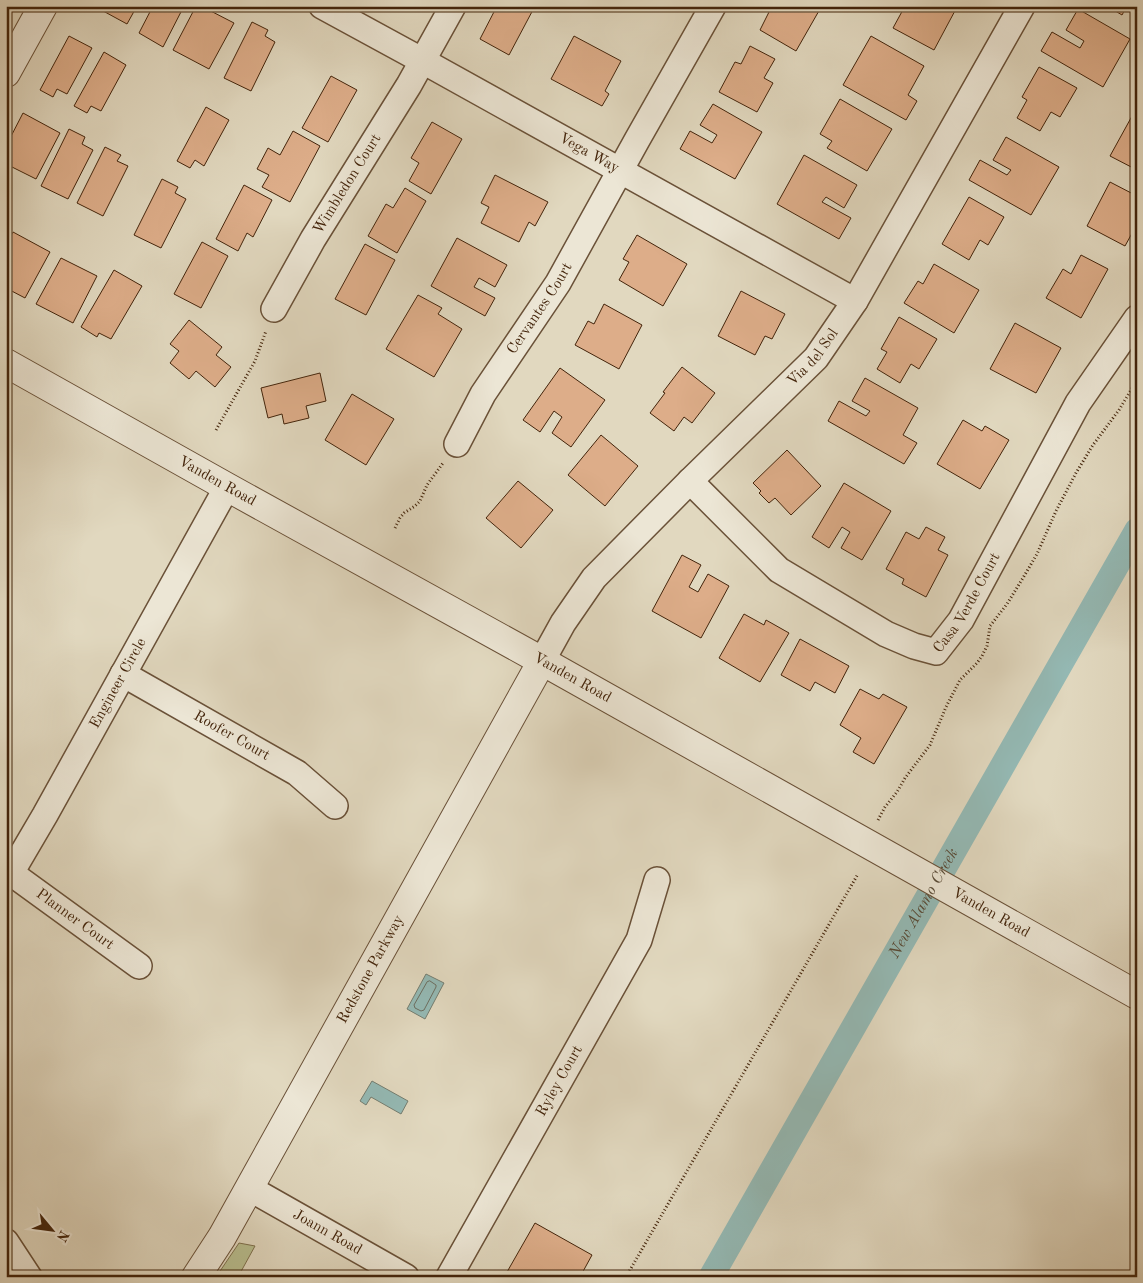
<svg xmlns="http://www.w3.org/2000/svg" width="1143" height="1283" font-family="'Old Standard TT',serif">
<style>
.green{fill:#b8bd8e;stroke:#7e704c}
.water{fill:#94b9b4;stroke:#747d70}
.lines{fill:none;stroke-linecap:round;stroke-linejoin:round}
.shore{stroke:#6c6e60;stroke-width:1}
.canal{stroke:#94b9b4;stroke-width:25}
.building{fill:#ddad89;stroke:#43240b}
.minor-casing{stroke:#6a5138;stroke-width:28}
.tertiary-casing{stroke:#6a5138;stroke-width:30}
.path{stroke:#43240b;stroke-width:3;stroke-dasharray:1 2.5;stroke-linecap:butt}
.minor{stroke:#ece6d5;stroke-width:25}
.tertiary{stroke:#ece6d5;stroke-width:28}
.labels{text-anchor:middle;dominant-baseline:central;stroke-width:4.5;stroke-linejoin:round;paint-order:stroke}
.street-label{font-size:15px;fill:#43240b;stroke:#ece6d5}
.water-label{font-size:16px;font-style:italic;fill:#574935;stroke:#ece6d5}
</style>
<rect width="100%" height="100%" fill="#e1d8bf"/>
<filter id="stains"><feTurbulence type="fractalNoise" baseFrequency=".004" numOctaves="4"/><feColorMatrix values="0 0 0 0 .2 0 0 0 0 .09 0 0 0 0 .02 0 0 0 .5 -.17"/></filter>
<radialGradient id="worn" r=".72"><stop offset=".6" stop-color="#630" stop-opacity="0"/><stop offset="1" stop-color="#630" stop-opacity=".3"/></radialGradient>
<path class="green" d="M239,1243L255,1246L238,1277H216Z"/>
<path class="water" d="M426,974L444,983L425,1019L407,1009Z
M372,1081L408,1101L401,1114L371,1097L366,1105L360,1101Z"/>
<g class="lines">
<path class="shore" d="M430,981L436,985V987L424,1010L421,1011L415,1008L414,1005L427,982Z"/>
<path class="canal" id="s1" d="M711,1277L1137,530"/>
</g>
<path class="building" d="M94,6H137L127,24Z
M153,6H184L163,47L139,33Z
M196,6H201L234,23L209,69L173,50Z
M497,6H535L509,55L480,39Z
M766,6H816L820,9L796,51L760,30L769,12L765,9Z
M905,6L957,7L934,50L893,28Z
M1107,6H1127L1122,15Z
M1078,9L1130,39L1103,87L1041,51L1052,32L1080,48L1084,41L1066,30Z
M252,22L268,30L265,36L275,42L251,91L224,78Z
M69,36L92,48L67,94L57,89L53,97L40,90Z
M574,36L621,61L605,91L609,94L602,106L551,79Z
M871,36L924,66L908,95L917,101L906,120L843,85Z
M750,46L775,59L764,78L773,83L757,112L719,92L735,62L741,64Z
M104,52L126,65L101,111L91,106L87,113L74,106Z
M1039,67L1077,88L1060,117L1051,112L1040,131L1017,118L1027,100L1022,97Z
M331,76L357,90L328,142L302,128Z
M840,99L892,129L867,171L827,148L832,141L820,134Z
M713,104L762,132L735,179L680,149L690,131L712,143L717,135L700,125Z
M206,107L229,120L204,166L195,160L190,168L177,161Z
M1137,107V170L1110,156Z
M23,113L60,133L36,179L6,164V146Z
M432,122L462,139L431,194L409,181L419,163L411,158Z
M69,129L85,137L82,144L93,150L68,199L41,186Z
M293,131L320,146L290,202L262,187L269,175L257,169L268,148L280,155Z
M1006,137L1059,167L1031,215L969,180L980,160L1007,175L1011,170L993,160Z
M105,147L121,155L117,161L128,166L103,216L77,203Z
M804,155L857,185L844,208L826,197L822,202L851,218L839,239L777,204Z
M495,175L548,202L535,226L529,222L519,242L481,223L489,207L481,203Z
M162,179L178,187L175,193L186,199L161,248L134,235Z
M1110,182L1137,196V227L1136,226L1125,246L1087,226Z
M244,185L272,200L253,237L247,233L238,251L216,239Z
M405,188L426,201L397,253L368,236L386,204L393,208Z
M969,197L1004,217L988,245L980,240L969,260L942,244Z
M13,232L50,252L25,298L6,288V245Z
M637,235L687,264L663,306L619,280L629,262L623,259Z
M457,238L507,265L495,287L479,278L474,287L495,298L485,316L431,286Z
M202,242L228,256L201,308L174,294Z
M365,244L395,260L366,315L335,299Z
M1081,255L1108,269L1081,318L1046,298L1063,269L1071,274Z
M61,258L97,276L73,323L36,304Z
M934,264L979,290L954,333L904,303L918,281L923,284Z
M114,270L142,286L111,339L99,333L97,337L81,327Z
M741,291L785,314L772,339L765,336L755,355L718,336Z
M418,295L442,308L438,314L462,329L434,377L386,349Z
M604,304L642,325L619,369L575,345L588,321L594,324Z
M899,317L937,339L919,369L911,364L900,383L877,369L887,352L881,349Z
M189,320L222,347L216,355L231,367L215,387L196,371L189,379L170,363L179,351L170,344Z
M1015,323L1061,348L1036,393L990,369Z
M682,367L715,393L692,423L684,417L674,431L650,413L665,393L663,392Z
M560,368L605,400L571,447L552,433L562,417L554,411L540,432L523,420Z
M320,373L326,401L306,406L309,418L284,424L282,414L268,418L261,388Z
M865,378L918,408L903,435L917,443L904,464L828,421L839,401L866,416L870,411L852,401Z
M352,394L394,419L366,465L325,440Z
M963,420L982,431L985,426L1009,440L980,489L937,464Z
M601,435L638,466L605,506L568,475Z
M787,450L821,486L791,515L775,498L769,503L759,493L761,491L753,483Z
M518,481L553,510L521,548L486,518Z
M844,483L891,511L862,560L841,548L850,532L842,527L829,548L812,537Z
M926,527L945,537L938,550L948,555L926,597L902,584L904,579L886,569L906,532L919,539Z
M682,555L701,565L689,587L698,592L708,574L729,586L701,638L652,611Z
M744,614L764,625L766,620L789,633L760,682L719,658Z
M800,639L849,666L835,693L815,682L810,691L781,675Z
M860,689L879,699L883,694L907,707L874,764L853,752L861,738L840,725Z
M535,1223L592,1255L580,1277H515L507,1272Z"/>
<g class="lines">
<g class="minor-casing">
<g id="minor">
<path id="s2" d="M322,6L423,61L855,301"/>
<path id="s3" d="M274,309L313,239L409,85L453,6"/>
<path id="s4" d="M457,444L483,394L558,283L637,140L713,6"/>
<path id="s5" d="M690,481L779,570L886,634L914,646L936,652L961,620L1078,403L1137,318"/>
<path id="s6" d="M542,661L563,623L594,578L690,481L816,358L855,301L1022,6"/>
<path id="s7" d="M123,674L297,773L335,806"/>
<path id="s8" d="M11,873L139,966"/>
<path id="s9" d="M6,878L11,873L45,815L227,487"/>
<path id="s10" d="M249,1188L406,1277"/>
<path d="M6,1242L29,1277"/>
<path id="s11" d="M449,1277L639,940L657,880"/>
</g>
</g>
<g class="tertiary-casing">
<g id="tertiary">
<path d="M6,73L43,6"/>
<path id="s12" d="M6,363L227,487L542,661L1137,995"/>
<path id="s13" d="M196,1277L222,1237L542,661"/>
</g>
</g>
<path class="path" d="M216,430L255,361L266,331
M395,528L400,518L404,513L415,506L420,501L427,485L443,463
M878,820L885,807L897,792L905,778L930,745L946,707L960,680L977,663L982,656L987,646L990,626L1007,604L1023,578L1037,554L1056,511L1076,473L1093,445L1119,410L1137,380
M626,1277L858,874"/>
<use href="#minor" class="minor"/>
<use href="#tertiary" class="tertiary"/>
</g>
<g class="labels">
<g class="street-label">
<text stroke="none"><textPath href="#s2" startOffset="305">Vega Way</textPath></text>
<text stroke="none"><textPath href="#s3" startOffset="145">Wimbledon Court</textPath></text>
<text stroke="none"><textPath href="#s4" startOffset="159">Cervantes Court</textPath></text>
<text stroke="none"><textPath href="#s6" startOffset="409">Via del Sol</textPath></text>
<text stroke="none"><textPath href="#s12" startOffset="242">Vanden Road</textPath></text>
<text stroke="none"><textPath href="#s5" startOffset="362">Casa Verde Court</textPath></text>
<text stroke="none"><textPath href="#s12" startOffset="648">Vanden Road</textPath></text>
<text stroke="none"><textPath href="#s9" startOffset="225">Engineer Circle</textPath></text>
<text stroke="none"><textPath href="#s7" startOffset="125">Roofer Court</textPath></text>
<text stroke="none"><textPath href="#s12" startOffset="1128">Vanden Road</textPath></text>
<text stroke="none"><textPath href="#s8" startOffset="79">Planner Court</textPath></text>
<text stroke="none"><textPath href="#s13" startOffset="354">Redstone Parkway</textPath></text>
<text stroke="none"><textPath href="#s11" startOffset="225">Ryley Court</textPath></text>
<text stroke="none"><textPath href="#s10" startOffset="90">Joann Road</textPath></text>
</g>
<g class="water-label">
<text stroke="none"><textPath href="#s1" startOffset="430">New Alamo Creek</textPath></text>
</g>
</g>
<rect width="1143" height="1283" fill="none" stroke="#e1d8bf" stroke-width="25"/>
<rect x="8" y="8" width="1128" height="1268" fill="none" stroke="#43240b" stroke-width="2.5"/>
<rect x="12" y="12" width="1118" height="1258" fill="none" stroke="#43240b"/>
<g transform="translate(52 1230) rotate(119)" stroke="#ece6d5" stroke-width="4" paint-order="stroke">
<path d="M0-4L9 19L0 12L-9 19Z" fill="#43240b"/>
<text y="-8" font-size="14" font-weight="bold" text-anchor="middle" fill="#43240b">N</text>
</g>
<rect width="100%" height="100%" filter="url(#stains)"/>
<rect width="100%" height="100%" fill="url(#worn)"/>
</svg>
